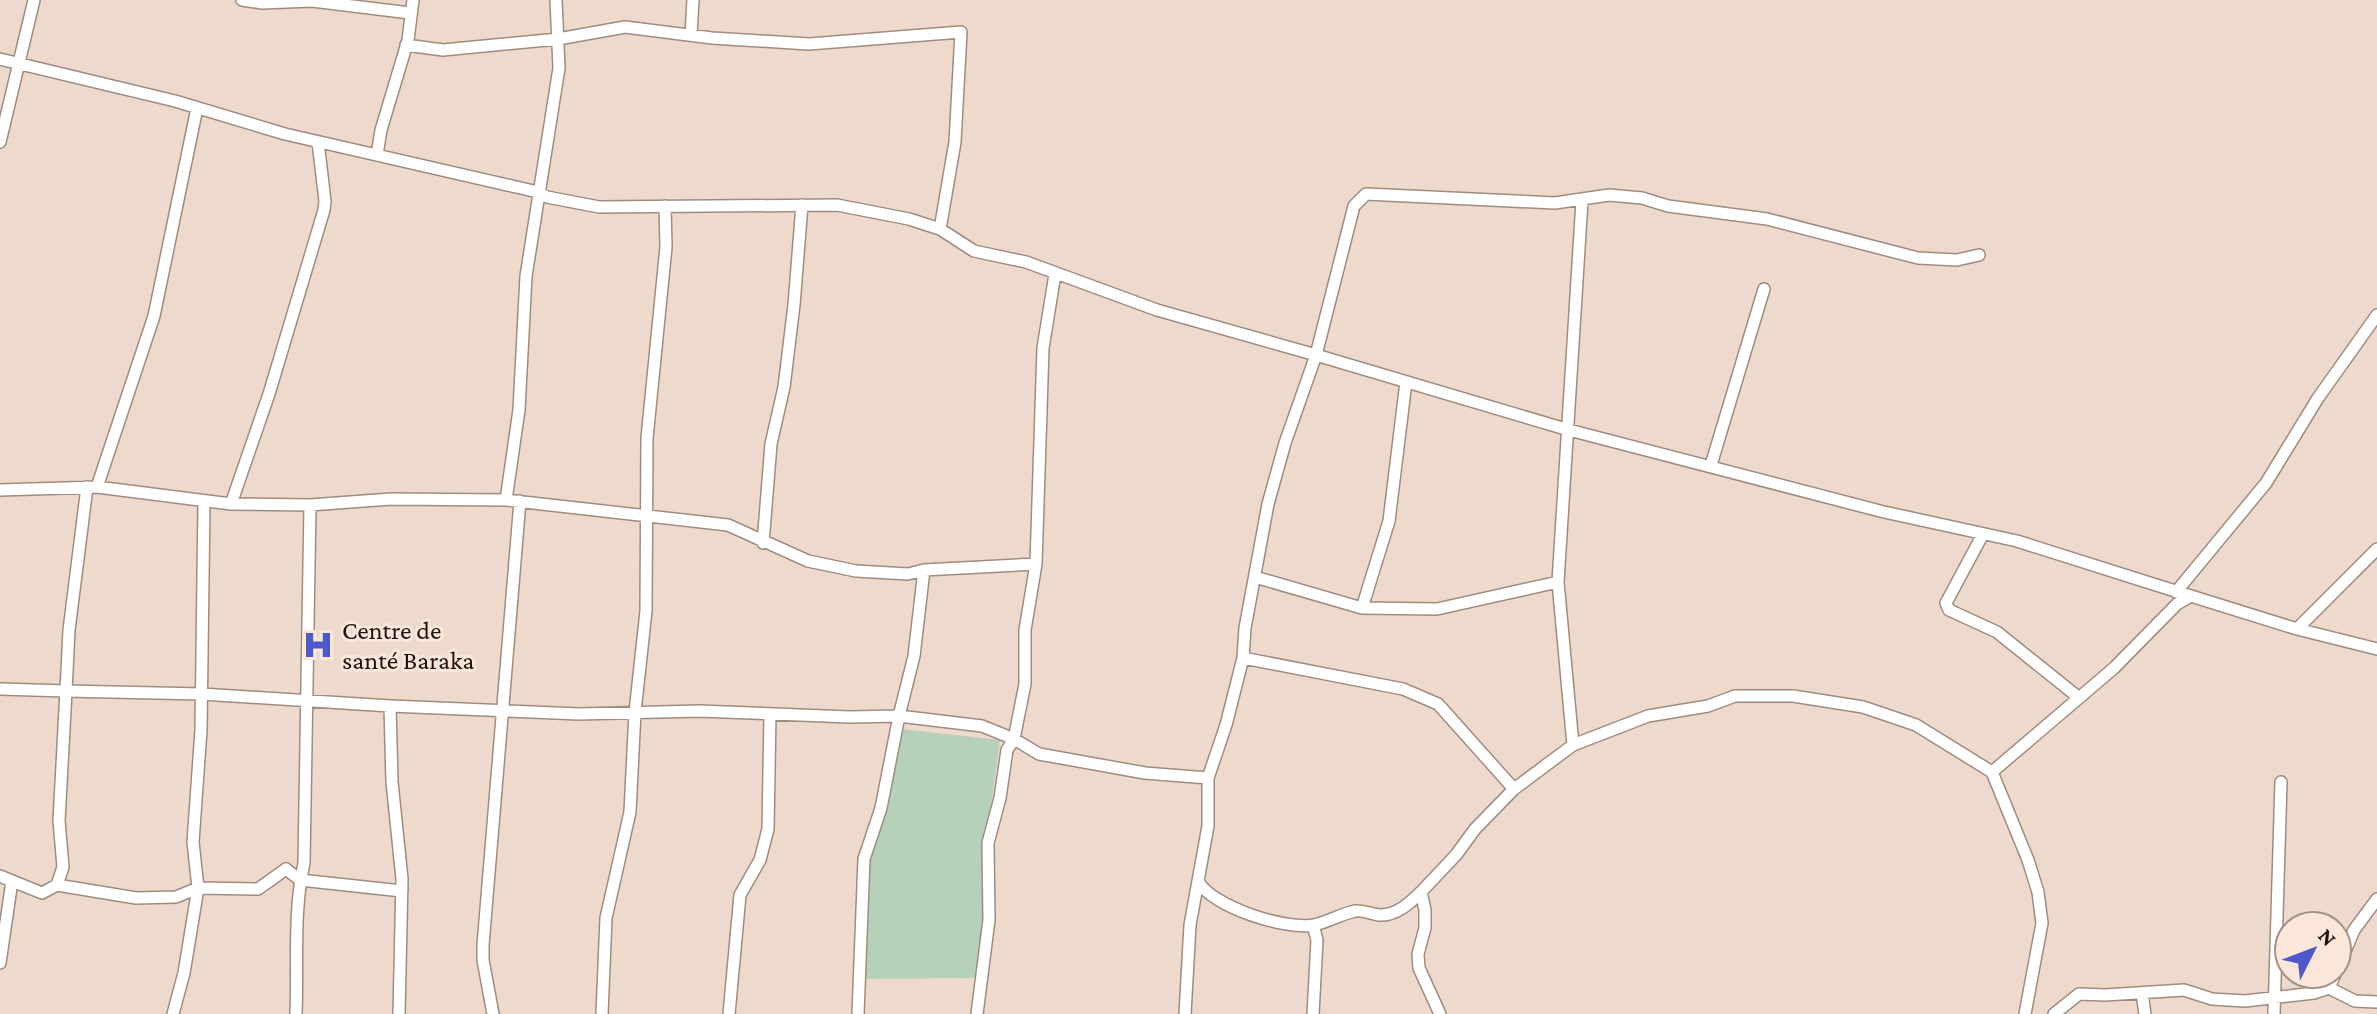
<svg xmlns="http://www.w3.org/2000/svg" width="2377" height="1014" font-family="'Crimson Pro',serif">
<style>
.green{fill:#b6d1ba}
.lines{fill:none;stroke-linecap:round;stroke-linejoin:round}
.minor-casing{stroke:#9f8c80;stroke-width:14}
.minor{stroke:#fff;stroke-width:11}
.labels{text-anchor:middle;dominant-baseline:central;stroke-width:6;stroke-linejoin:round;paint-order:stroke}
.poi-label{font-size:26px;fill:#1a130f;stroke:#fbe7da;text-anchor:start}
</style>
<rect width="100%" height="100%" fill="#eedacd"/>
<path class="green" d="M902,729L1000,740L981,880L985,914L977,978L863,979L871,846L887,803Z"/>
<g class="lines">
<g class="minor-casing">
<path id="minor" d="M242,0L262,3L312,1L410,13
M691,35L693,0
M406,45L443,50L558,39L625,27L712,38L809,44L961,32L955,142L940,229
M0,59L175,101L285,134L538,192L547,197L599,207L837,205L909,219L940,229L974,251L1026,262L1157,310L1316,355L1354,206L1366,194L1555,203L1609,195L1642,198L1668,206L1767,219L1918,258L1957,260L1979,255
M0,142L34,0
M377,155L381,130L408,40L413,0
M1711,465L1764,289
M87,487L69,630L66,691L202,694L390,706L579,714L699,711L850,717L899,716L982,726L1014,739L1039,754L1145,773L1208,778
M97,487L154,316L197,108
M0,490L97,487L231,504L310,505L391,499L506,500L728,525L808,561L856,571L908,574L924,570L1036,564
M506,500L519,410L526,276L559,68L556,0
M231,504L269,394L324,210L325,201L318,142
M1983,534L1946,603L1949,610L1997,632L2078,697
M763,543L771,444L784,387L794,305L802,205
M1255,577L1362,608L1437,609L1558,582
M2176,592L2266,483L2318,398L2377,315
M1362,608L1389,521L1406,382
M2297,629L2377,549
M1243,658L1403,689L1438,704L1514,789
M0,689L66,691L59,821L63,867L57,885L42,893L0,876
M390,706L392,782L402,879L399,1014
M1573,745L1558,582L1582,201
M1992,772L2114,668L2177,604L2191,596L2297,629L2377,649
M1198,881C1212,907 1285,930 1314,925C1328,922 1341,914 1355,911C1363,910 1372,914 1379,915C1396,916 1410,903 1421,892
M57,885L136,898L176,897L198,888L258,889L286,869L300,880L402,891
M1313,925L1317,940L1313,1014
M0,963L12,881
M2337,970L2354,930L2377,899
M2329,988L2355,1001L2377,1002
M2142,993L2145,1014
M173,1014L184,973L198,888L193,842L201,730L204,502
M296,1014C298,964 293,912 304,863L310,505
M493,1014L483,960V945L520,501
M602,1014L606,918L630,812L635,712L646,611L647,438L666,247L665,206
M729,1014L740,895L760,860L768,829L770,714
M858,1014L864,859L881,808L899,716L914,656L924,570
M977,1014L989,920L988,843L1000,798L1007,750L1014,739L1025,684V630L1036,564L1043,348L1055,274
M1185,1014L1190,925L1208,826V778L1226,725L1243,658L1245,628L1268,504L1285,443L1316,355L1569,430L1884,512L2017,541L2191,596
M1440,1014L1419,968L1418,954L1425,928V910L1421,892L1456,855L1475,829L1514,789L1573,745L1648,716L1708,706L1735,696H1793L1863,707L1916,725L1992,772L2028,860L2038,892L2042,923L2025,1014
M2054,1014L2079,994L2105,995L2184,990L2212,999L2245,1001L2314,993L2329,988L2335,974
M2274,1014L2281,782"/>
</g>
<use href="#minor" class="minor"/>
</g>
<defs>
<g id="hospital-bare" transform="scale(2.4)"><path d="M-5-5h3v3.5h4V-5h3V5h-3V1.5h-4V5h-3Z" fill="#4d58cd" stroke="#fbe7da" stroke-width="2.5" paint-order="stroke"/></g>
</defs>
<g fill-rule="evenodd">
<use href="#hospital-bare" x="318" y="645"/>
</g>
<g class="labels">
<g class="poi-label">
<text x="342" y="630">Centre de<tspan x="342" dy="30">santé Baraka</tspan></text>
</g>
</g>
<g transform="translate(2313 950) rotate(48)"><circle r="38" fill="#fbe7da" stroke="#a19289" stroke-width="2"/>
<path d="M0-6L14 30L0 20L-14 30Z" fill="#4d58cd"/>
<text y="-12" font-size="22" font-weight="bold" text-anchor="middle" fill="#1a130f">N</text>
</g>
</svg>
